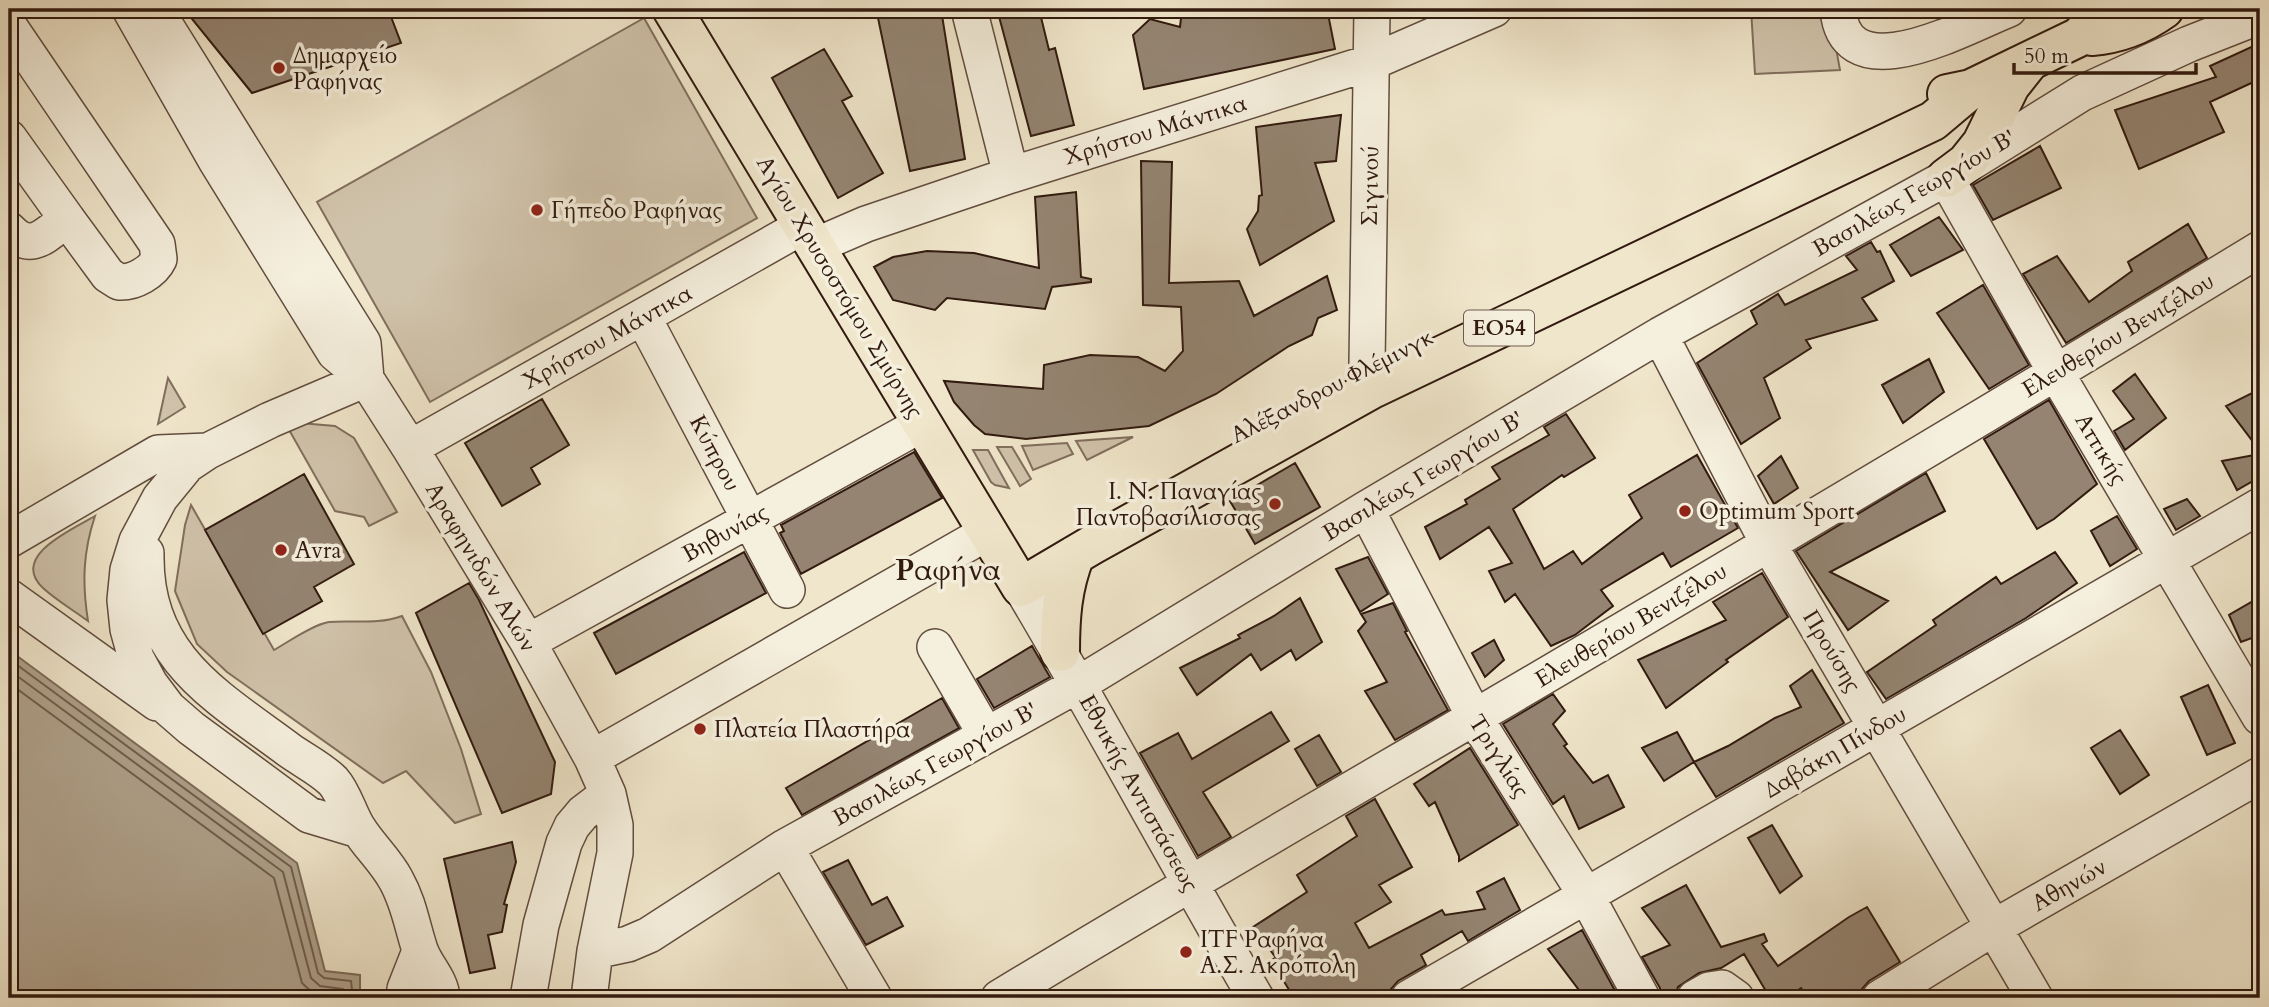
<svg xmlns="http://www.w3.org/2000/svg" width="2269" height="1007" font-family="Cardo,serif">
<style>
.grass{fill:#d0c3ab;stroke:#806e5d;stroke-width:2}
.water{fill:#afa18b;stroke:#7d6b59;stroke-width:2}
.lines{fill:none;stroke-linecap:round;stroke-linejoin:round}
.shore{stroke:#705e4d;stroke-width:2}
.building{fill:#948471;stroke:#311a0f;stroke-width:2}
.minor-casing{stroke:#614d3e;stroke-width:38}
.major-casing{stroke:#311a0f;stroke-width:42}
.minor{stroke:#f5efdd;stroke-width:35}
.major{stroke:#f0e6cb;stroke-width:38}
.poi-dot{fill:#8f2418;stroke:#f5efdd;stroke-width:2.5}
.labels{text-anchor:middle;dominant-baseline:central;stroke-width:7;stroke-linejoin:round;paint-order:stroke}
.shield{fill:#f5efdd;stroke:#6c5a4d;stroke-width:2}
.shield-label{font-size:21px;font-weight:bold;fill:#311a0f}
.poi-label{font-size:23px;fill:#311a0f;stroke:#f5efdd;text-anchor:start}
.street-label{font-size:23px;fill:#311a0f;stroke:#f5efdd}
.district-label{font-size:30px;font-weight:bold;fill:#311a0f;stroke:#f5efdd}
</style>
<rect width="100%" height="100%" fill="#f0e6cb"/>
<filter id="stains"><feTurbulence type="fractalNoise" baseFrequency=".00286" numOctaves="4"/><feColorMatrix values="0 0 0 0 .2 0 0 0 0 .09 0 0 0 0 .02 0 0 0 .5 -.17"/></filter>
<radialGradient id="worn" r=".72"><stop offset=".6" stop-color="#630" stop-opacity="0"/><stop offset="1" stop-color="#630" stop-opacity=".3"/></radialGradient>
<path class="grass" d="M1751,9H1829L1840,70L1755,74Z
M644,18L757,218L430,402L317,202Z
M168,378L185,407L158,424Z
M300,423L335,426L354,438L397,512L369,526L364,517L335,511L288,428Z
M1133,437L1087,460L1076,441Z
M1067,443L1073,454L1033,470L1022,446Z
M997,447H1012L1031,479L1020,486Z
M973,450H988L1009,488L995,485L991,482Z
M191,505L274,650C288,642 314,624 329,622C353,620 378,625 402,616L431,672L461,749L481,814L455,823L406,771L383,783L227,672L197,644L175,591L185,525Z
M95,516C83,552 82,583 88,621C73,610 56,600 43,588C9,556 73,529 95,516Z"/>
<path class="water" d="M9,650L297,863L325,971L360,975V998H9Z"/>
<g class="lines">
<path class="shore" d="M9,659L291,867L318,973L324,978L351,981L353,998
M9,670L283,872L311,978L320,986L343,989L344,998
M9,683L274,878L302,983L314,994L332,998"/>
</g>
<path class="building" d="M184,9H388L401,43L252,93Z
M893,9H941L965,159L910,171L878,18Z
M997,9H1039L1049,50L1055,48L1074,125L1031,136Z
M1182,9H1327L1335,49L1144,89L1133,35L1150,19L1180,27Z
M2260,43V79L2210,102L2224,132L2139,169L2115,110L2216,77L2210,66Z
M824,49L852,96L842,101L883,173L838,198L772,78Z
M1341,115L1336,161L1315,163L1334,221L1260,265L1247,229L1258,211L1259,196L1262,195L1256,127Z
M2040,146L2061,188L1993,220L1973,185Z
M1141,161L1172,162L1169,283L1239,281L1254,316L1327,276L1337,310L1318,318L1312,335L1289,346L1216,394L1149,426L1026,439L985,434L974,425L954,402L944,381L1043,389L1044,365L1090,355L1138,357L1165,371L1183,351L1181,307L1143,305Z
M1076,192L1081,277L1091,279V282L1052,287L1045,309L947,298L935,310L893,300L874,267L893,257L927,251L974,253L1039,268L1035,197Z
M1939,217L1963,250L1911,276L1890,245Z
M2188,224L2207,258L2066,343L2023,274L2057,256L2089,302L2132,271L2128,262Z
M1871,242L1877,252L1880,251L1894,281L1862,298L1877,320L1806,340L1811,348L1764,378L1780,418L1741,444L1697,363L1757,324L1751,311L1778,294L1785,305L1857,270L1846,256Z
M1983,285L2029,365L1989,389L1937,313Z
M1929,359L1944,392L1903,423L1882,385Z
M2135,374L2166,418L2125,450L2114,431L2134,419L2113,391Z
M2260,389V451L2226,406Z
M542,399L569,445L531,468L540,484L502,506L465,443Z
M2049,400L2097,484L2054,519L2037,529L1984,439Z
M1566,414L1595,458L1564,477L1562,475L1513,509L1544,569L1573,551L1582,564L1642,518L1629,495L1697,455L1738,528L1671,567L1663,553L1601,590L1613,606L1575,635L1551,646L1515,594L1505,602L1489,571L1512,563L1489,527L1440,559L1425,527L1467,504L1465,500L1500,479L1492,467L1549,435L1544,427Z
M914,452L942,498L801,574L780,533L784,531L781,525Z
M2260,454V477L2237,490L2222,461Z
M1781,456L1798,488L1774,504L1758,476Z
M1295,463L1320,507L1255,544L1230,501Z
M1926,473L1945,511L1830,572L1888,601L1848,630L1796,551Z
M304,474L354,564L314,587L322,601L263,634L205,530Z
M2187,499L2200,516L2176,530L2164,509Z
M2117,516L2137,549L2110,566L2091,531Z
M744,552L766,593L616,674L594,633Z
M2055,552L2077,583L2026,618L1886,699L1867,672L1936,625L1933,620L1996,577L2001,584Z
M1368,557L1388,594L1360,612L1336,569Z
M1762,573L1788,617L1726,660L1728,662L1666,708L1638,660L1726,620L1713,602Z
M469,583L479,600L555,762L551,794L502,813L416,613Z
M2260,597V635L2241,642L2229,615Z
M1300,598L1322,642L1296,660L1291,650L1261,670L1251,654L1197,695L1180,668L1240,638L1238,635L1274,616Z
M1393,603L1407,631L1405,632L1448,710L1395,740L1365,691L1387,682L1358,631L1366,622L1361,614Z
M1494,640L1504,660L1485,677L1472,653Z
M1032,646L1050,677L994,708L977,679Z
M1812,670L1844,723L1716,797L1694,762L1728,746L1775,718L1801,707L1790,686Z
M2208,685L2235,743L2207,755L2181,697Z
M1553,694L1565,711L1553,724L1567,744L1564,746L1593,783L1608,775L1624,807L1579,829L1564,796L1553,804L1503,724Z
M942,698L959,728L802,815L786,788Z
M1271,712L1289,741L1203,792L1231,837L1198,856L1140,753L1178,733L1192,759Z
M2120,730L2149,775L2120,794L2091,748Z
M1677,732L1694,762L1664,781L1642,748Z
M1319,735L1341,772L1317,786L1295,749Z
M1470,748L1518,825L1459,861V856L1435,802L1429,806L1414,784Z
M1375,799L1412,867L1379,885L1391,902L1355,923L1369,948L1442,910L1445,915L1485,909L1477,892L1504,878L1520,910L1468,941L1462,931L1421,955L1426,965L1398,981L1391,989L1389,998H1294L1271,960L1276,958L1253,927L1307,892L1297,875L1357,836L1346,816Z
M1772,825L1802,876L1780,893L1748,838Z
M512,842L516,862L504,904L507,905L502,932L488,935L495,968L470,973L444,859Z
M848,860L872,905L887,897L903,926L866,945L823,872Z
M1686,885L1721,947L1764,934L1767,941L1762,944L1778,966L1849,917L1867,907L1900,962L1869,981L1862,989L1860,998H1809L1801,988L1787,998H1770L1744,954L1721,968L1699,973L1678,987L1675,996L1662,998L1660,988L1642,957L1670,945L1642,908Z
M1582,930L1619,998H1585L1548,949Z"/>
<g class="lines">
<g class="minor-casing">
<path id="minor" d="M130,9L217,162L335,353L366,379L410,448L528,642L592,758L608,794L615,825V853L595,951L589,998
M969,9L1011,175
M1838,9C1845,95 1966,26 2009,9
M162,20L363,343L366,379
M9,26L157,244L159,259C153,272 134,283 119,282L108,275L67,219C46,234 32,254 9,230
M9,138L67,219
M1946,178L2056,373L2260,717
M815,246L866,224L1011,175L1372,62L1494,9
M643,317L787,590
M1660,335L1768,543L2035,998
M1367,364L1372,9
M410,448L803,226
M1366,509L1475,718L1587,897L1642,998
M9,540L158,453L208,451
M146,553C144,657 215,695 289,750C303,760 321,769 333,781C344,793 349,814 358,828C369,846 386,861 396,880C409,903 412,926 420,950C426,967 441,980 442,998
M1021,587C1102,723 1176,862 1256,998
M9,597L157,703
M528,642L922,424
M935,647L986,735
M592,758L988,532
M359,830L309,815L191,728L168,708L150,684L136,658L128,629L125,600L128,570L137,541L160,498L187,465L208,451L270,420L366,379
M785,847L874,998
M595,951L628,944L649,935L785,847L1079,684L1366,509L1660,335L1946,178L2082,93L2189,44L2260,16
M405,998V989L420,951
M528,998L541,925L564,843L572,826L583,813L608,794
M999,998C1157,902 1316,810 1475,717C1738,563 2000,407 2260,249
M1409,998L2260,506
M1695,998L1709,990L1722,988L1736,998
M1880,998L1993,928L2260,775"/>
</g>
<g class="major-casing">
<path id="major" d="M672,9L1021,587L1092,545L1374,388L1933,121L1971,89
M2092,36C2118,34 2143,24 2164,9
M1947,94L1971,89L2079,37L2101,15L2119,9
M1946,178L1966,163L1982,143L2010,86L2029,62
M1060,652C1060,618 1062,587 1075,555"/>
</g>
<use href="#minor" class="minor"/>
<use href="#major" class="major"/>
</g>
<g class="poi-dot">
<circle cx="279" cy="68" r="7"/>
<circle cx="537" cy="210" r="7"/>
<circle cx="1275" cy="504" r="7"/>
<circle cx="1685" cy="511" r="7"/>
<circle cx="281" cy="550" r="7"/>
<circle cx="700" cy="729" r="7"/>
<circle cx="1186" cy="952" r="7"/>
</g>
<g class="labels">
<rect class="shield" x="1464" y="310.5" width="70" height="35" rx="5"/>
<g class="shield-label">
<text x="1499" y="328">ΕΟ54</text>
</g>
<g class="poi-label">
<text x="293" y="55">Δημαρχείο<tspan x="293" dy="26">Ραφήνας</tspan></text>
<text x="551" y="210">Γήπεδο Ραφήνας</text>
<text x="1261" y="491" text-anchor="end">Ι. Ν. Παναγίας<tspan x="1261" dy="26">Παντοβασίλισσας</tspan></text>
<text x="1699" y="511">Optimum Sport</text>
<text x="295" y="550">Avra</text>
<text x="714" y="729">Πλατεία Πλαστήρα</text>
<text x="1200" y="939">ITF Ραφήνα<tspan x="1200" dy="26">Α.Σ. Ακρόπολη</tspan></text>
</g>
<g class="street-label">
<text transform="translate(1155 130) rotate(-17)">Χρήστου Μάντικα</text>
<text transform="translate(1370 186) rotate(-89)">Σιγινού</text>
<text transform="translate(1914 193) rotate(-30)">Βασιλέως Γεωργίου Β'</text>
<text transform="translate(840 287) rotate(59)">Αγίου Χρυσοστόμου Σμύρνης</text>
<text transform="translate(2118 335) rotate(-31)">Ελευθερίου Βενιζέλου</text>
<text transform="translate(607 337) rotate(-29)">Χρήστου Μάντικα</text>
<text transform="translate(1332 386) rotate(-27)">Αλέξανδρου Φλέμινγκ</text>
<text transform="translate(2101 449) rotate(59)">Αττικής</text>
<text transform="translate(715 453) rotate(62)">Κύπρου</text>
<text transform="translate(1423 476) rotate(-31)">Βασιλέως Γεωργίου Β'</text>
<text transform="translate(725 533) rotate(-29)">Βηθυνίας</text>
<text transform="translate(481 567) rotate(59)">Αραφηνιδών Αλών</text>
<text transform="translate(1631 625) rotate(-31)">Ελευθερίου Βενιζέλου</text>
<text transform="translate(1832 651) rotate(59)">Προύσης</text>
<text transform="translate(1835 752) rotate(-30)">Δαβάκη Πίνδου</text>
<text transform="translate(1499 756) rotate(58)">Τριγλίας</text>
<text transform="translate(935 764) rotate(-29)">Βασιλέως Γεωργίου Β'</text>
<text transform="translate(1139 793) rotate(61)">Εθνικής Αντιστάσεως</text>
<text transform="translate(2069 885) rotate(-30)">Αθηνών</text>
</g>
<g class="district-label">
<text x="948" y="570">Ραφήνα</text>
</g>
</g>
<rect width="2269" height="1007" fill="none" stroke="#f0e6cb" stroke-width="35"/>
<rect x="10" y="10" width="2248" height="986" fill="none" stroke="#311a0f" stroke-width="3.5"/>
<rect x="18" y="18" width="2234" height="972" fill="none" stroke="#311a0f" stroke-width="2"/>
<path d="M2014 63v10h182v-10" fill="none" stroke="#311a0f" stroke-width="3.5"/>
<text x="2024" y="63" font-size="21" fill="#311a0f" stroke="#f5efdd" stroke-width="5" paint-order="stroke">50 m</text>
<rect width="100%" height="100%" filter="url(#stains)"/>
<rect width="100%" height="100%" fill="url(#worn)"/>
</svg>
